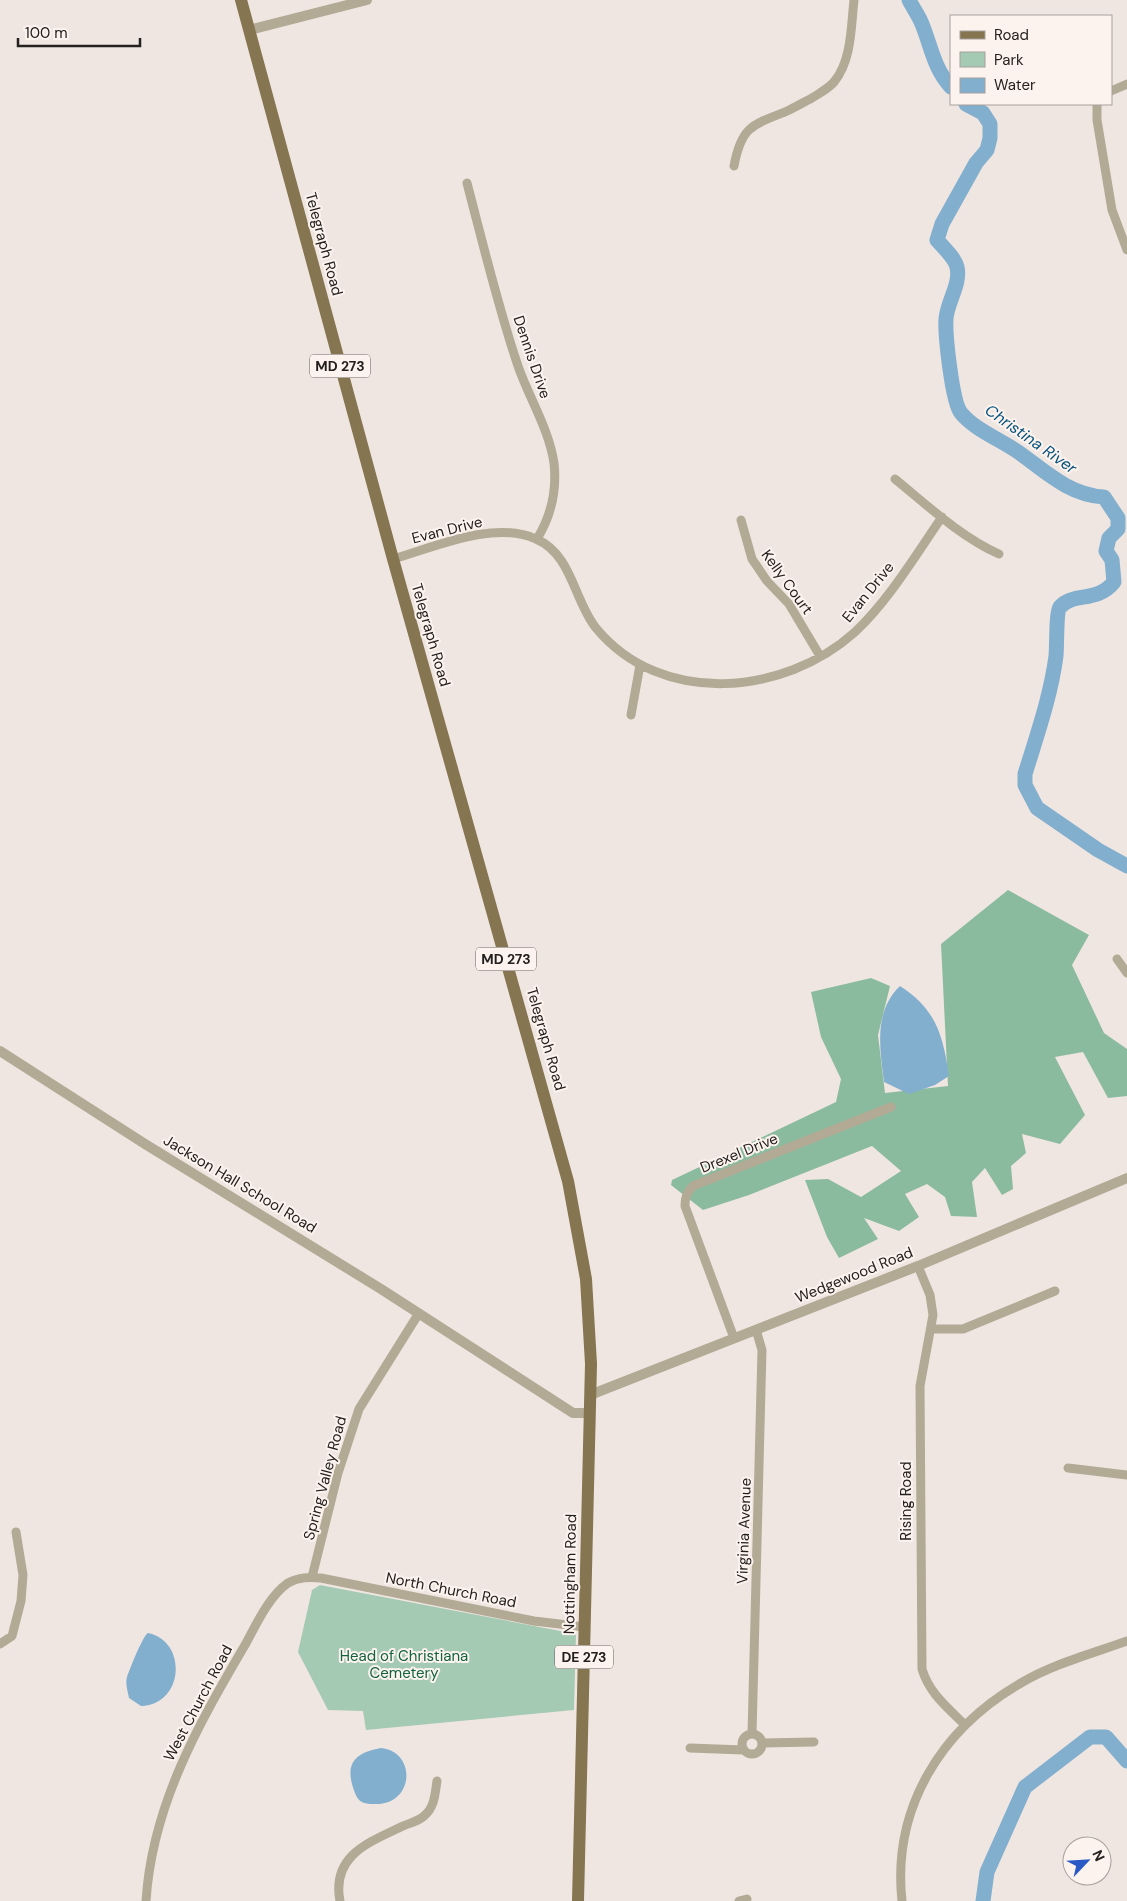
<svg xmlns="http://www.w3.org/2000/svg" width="1127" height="1901" font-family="'DM Sans',sans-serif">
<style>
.green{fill:#a5cab3}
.forest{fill:#8bbb9e}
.water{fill:#83afcf}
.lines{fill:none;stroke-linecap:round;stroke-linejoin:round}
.river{stroke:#83afcf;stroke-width:15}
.minor{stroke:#b2aa95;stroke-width:9}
.tertiary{stroke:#b2aa95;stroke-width:10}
.primary{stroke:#857550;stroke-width:12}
.labels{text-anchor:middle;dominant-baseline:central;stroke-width:4;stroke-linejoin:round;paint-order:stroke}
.shield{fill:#fdf3ee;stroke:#645f5c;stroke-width:1}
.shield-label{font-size:14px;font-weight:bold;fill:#23201e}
.street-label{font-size:15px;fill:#23201e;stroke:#fdf3ee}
.park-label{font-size:15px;fill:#11633f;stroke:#fdf3ee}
.water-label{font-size:16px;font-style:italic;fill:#05527c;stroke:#fdf3ee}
</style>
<rect width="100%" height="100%" fill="#f0e6e1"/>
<path class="green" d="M320,1585L576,1634L574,1710L366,1730L363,1711L328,1710L298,1652L312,1590Z"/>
<path class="forest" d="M1008,890L1089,935L1072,965L1104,1033L1127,1049V1096L1108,1098L1083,1052L1055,1057L1085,1115L1060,1144L1022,1134L1026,1153L1011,1166L1013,1189L1002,1195L985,1168L972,1182L977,1217L951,1216L945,1197L927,1184L905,1194L919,1217L899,1231L864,1218L878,1239L839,1258L827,1237L805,1180L828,1179L861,1197L901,1171L872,1146L749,1195L703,1210L671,1185L672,1180L836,1102L841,1079L821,1037L811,992L871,978L890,986L878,1035L885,1093L948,1086L941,944Z"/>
<path class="water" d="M900,986C936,1009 943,1035 949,1076L935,1085L909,1094L884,1082C880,1049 873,1012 900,986Z
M148,1633C188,1641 184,1705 141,1706L129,1698C128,1692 125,1684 127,1677C129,1671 143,1635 148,1633Z
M381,1748C418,1752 414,1807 373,1804C364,1804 358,1802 355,1793C344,1765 353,1753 381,1748Z"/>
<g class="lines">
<path class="river" d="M909,0C913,8 919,16 922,24C931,46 934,69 951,87
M966,104L983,113L990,124V138L987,150L976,163L942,224L937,240C943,247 955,258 957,267C961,284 947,302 946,319C945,334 952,402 961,413C976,431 1002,440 1021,454C1047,473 1070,495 1104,497L1118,518V529L1109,538L1106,551L1112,560L1114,582C1097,603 1073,592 1060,607C1056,612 1057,646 1056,656C1051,695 1037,735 1025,774V785L1037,808L1098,850L1127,866
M983,1901L987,1872L1025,1787L1090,1737H1106L1127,1761"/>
<path class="minor" d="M1111,91L1127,84
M1097,104V120L1112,210L1127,250
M734,166C741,128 751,125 785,112C794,108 804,102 812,98C820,93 829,88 834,82C852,60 851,26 854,0
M467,183C483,244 498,307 518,366C529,398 549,429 554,463C557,490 551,516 537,539
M895,479C928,506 961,537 999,554
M741,520L752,559L767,581L789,604L820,656
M393,559C435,547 494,520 536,539C572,554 574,601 596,628C661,707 784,696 855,632C889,600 915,556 942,517
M631,715L640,665
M1117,959L1127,973
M918,1266L930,1295L933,1315L920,1386L922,1669C929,1693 947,1707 964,1724
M931,1329H963L1055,1291
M734,1338L685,1206C685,1197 687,1192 693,1186L891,1107
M1068,1468L1127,1475
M312,1577L338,1473L359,1409L419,1313
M0,1644L12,1636L21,1601L23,1575L16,1532
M742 1744a10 10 0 1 1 20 0a10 10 0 1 1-20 0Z
M752,1734L762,1350L756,1330
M763,1743L814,1742
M690,1748L743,1750
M146,1901C152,1806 198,1725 245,1645C256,1625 269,1596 288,1583C299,1577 309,1577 321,1578L534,1621L585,1627
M340,1901C331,1855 370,1842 403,1826C410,1823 419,1821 424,1816C435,1807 435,1793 437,1781
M739,1901L747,1899
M902,1901C892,1808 941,1729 1021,1683C1053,1664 1091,1654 1127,1641"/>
<path class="tertiary" d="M249,30L367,0
M0,1051L145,1144L381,1289L573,1413H590
M590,1395L918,1266L1127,1178"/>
<path class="primary" d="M241,0L393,559L568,1181L586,1279L591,1364L578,1901"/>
</g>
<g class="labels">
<g class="shield">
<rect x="310" y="354.5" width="60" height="23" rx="4"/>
<rect x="476" y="947.5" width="60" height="23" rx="4"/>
<rect x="555" y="1645.5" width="58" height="23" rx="4"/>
</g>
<g class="shield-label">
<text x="340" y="366">MD 273</text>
<text x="506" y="959">MD 273</text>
<text x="584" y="1657">DE 273</text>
</g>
<g class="street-label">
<text transform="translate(324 244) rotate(75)">Telegraph Road</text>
<text transform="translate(532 357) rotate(71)">Dennis Drive</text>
<text transform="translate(447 530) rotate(-14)">Evan Drive</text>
<text transform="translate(787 582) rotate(54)">Kelly Court</text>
<text transform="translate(868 592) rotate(-51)">Evan Drive</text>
<text transform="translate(431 635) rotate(74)">Telegraph Road</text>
<text transform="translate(546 1039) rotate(74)">Telegraph Road</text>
<text transform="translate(739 1153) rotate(-22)">Drexel Drive</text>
<text transform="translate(240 1184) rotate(31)">Jackson Hall School Road</text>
<text transform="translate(854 1275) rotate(-22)">Wedgewood Road</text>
<text transform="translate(325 1478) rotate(-75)">Spring Valley Road</text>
<text transform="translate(906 1501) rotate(-90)">Rising Road</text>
<text transform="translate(744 1531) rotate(-88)">Virginia Avenue</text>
<text transform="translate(570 1574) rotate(-89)">Nottingham Road</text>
<text transform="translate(451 1590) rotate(11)">North Church Road</text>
<text transform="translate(198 1703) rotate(-62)">West Church Road</text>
</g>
<g class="park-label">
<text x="404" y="1656">Head of Christiana<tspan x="404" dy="17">Cemetery</tspan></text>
</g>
<g class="water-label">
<text transform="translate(1031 439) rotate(35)">Christina River</text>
</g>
</g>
<rect x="950" y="15" width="162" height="90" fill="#fdf3ee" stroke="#a69f9b"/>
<rect x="960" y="31" width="25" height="8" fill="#857550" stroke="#a69f9b"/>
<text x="994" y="40" font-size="15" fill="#23201e">Road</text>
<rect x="960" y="52" width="25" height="15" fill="#a5cab3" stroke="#a69f9b"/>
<text x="994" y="65" font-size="15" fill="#23201e">Park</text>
<rect x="960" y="78" width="25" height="15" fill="#83afcf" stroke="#a69f9b"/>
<text x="994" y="90" font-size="15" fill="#23201e">Water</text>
<g transform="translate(1087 1861) rotate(65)"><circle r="24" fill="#fdf3ee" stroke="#a69f9b"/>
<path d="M0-4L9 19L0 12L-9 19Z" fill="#2a58c6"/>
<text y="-8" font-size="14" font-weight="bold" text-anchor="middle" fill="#23201e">N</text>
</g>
<path d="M18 38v8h122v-8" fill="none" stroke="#23201e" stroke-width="2.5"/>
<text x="25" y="38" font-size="15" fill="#23201e" stroke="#fdf3ee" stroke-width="4" paint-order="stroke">100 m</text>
</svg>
